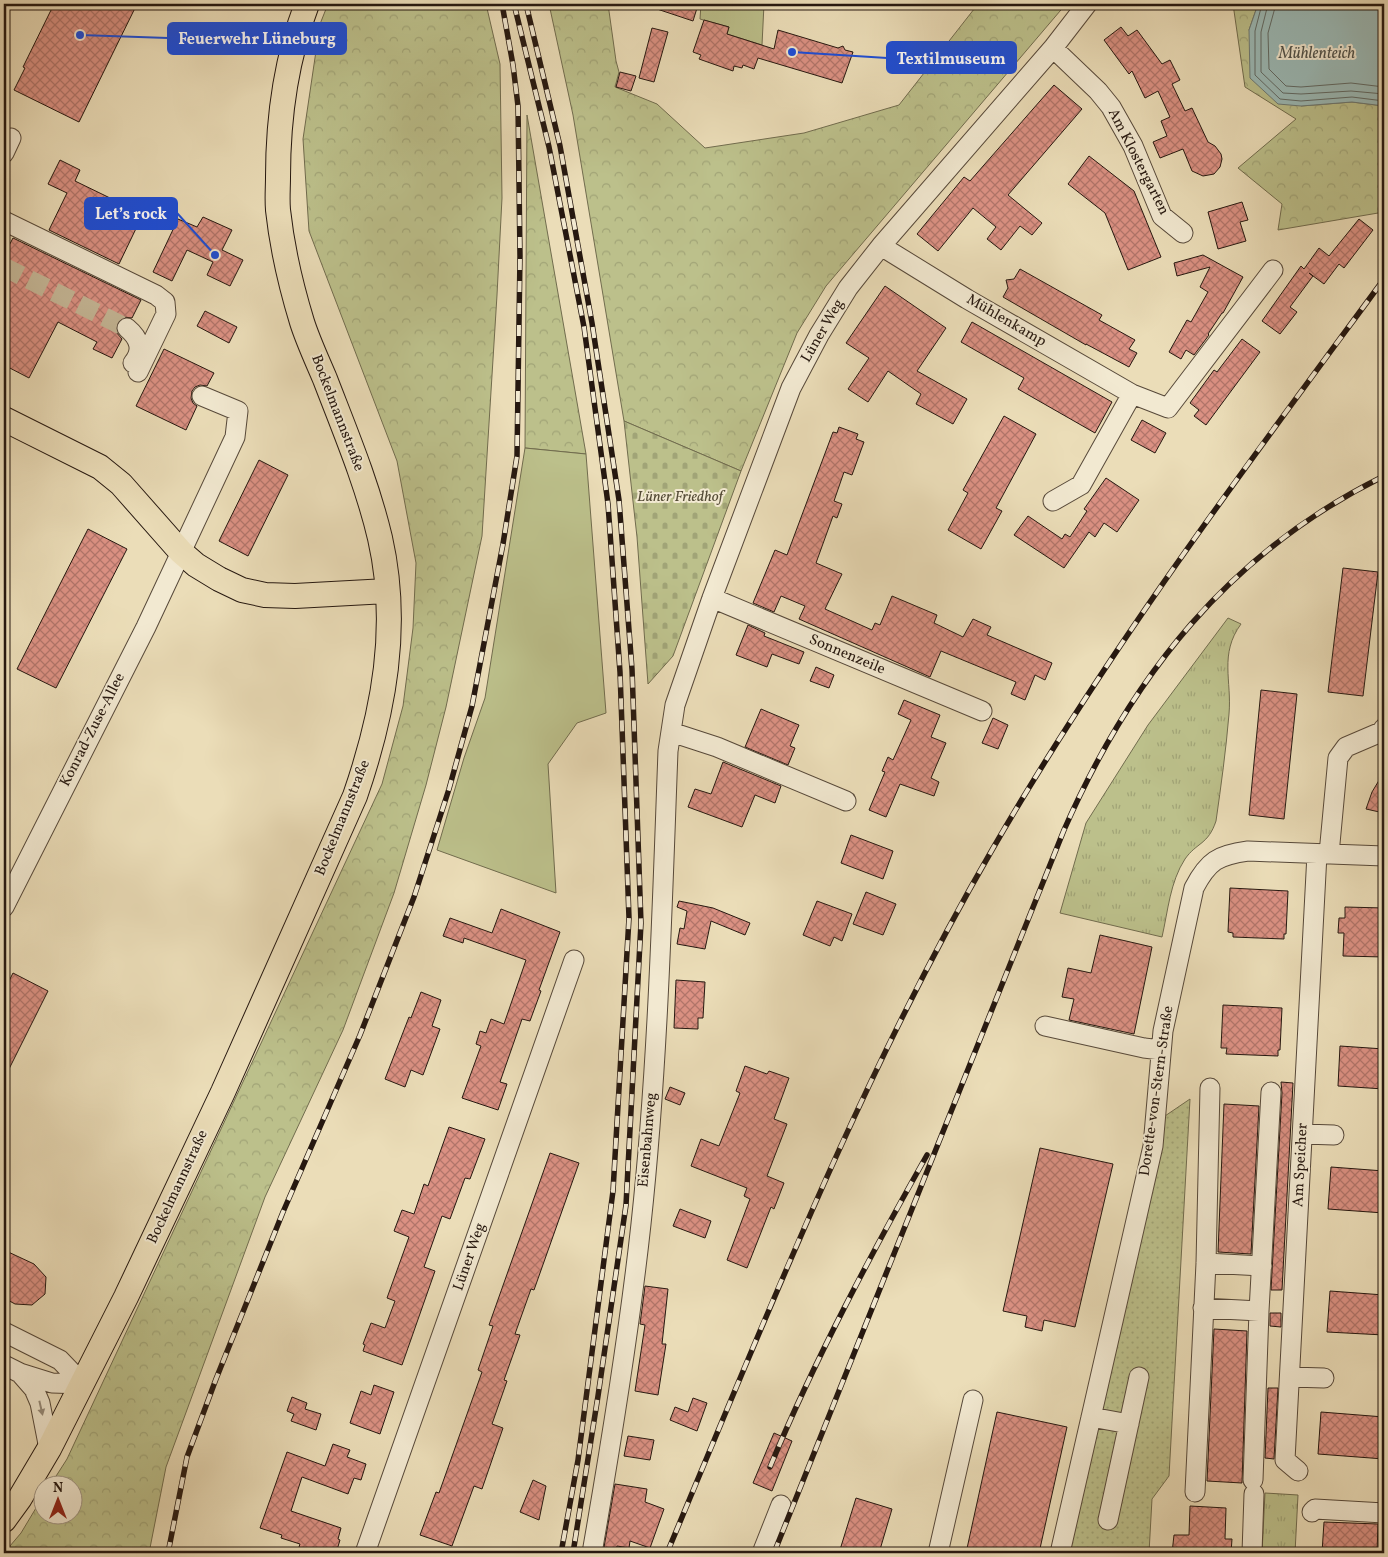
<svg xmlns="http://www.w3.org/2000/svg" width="1388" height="1557" font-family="Vollkorn,serif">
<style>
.grass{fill:url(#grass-tufts);stroke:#716c4e}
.forest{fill:url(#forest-crowns);stroke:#716c4e}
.cemetery{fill:url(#cemetery-stones);stroke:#716c4e}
.park{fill:url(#park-dots);stroke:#716c4e}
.garden{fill:#bcc08b;stroke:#716c4e}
.water{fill:#9bbab7;stroke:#6c7974}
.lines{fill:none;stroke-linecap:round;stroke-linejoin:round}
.shore{stroke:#606964;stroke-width:1}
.building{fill:url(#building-cross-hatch);stroke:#261810}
.minor-tunnel{stroke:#c4b696;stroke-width:19;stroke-dasharray:19 9;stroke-linecap:butt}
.minor-casing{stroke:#57493a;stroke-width:21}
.major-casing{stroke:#261810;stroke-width:26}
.minor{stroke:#f2e9d1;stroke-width:19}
.major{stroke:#ebddb8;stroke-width:24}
.rail-casing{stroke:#261810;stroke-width:5.5}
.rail{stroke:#f2e9d1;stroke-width:4;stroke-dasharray:11;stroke-linecap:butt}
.oneway{fill:#968b7a}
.labels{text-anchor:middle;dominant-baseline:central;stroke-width:4;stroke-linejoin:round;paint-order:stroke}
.street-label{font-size:15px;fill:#261810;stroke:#f2e9d1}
.park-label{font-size:15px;font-style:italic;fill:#534a35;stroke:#f2e9d1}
.water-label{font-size:16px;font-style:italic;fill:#4f514a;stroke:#f2e9d1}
.leader{fill:none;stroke:#1d4ed8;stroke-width:2}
.callout-dot{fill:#1d4ed8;stroke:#f2e9d1;stroke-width:2}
.callout{fill:#1d4ed8;stroke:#1d4ed8;stroke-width:2}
.callout-label{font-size:16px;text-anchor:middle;font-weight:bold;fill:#fff}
</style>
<defs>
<pattern id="grass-tufts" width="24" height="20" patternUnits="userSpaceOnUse" patternTransform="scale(1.25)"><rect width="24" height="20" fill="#bcc08b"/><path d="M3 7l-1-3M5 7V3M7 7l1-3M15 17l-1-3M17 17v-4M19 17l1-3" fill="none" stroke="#a1a477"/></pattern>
<pattern id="forest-crowns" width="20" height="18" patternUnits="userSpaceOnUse" patternTransform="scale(1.25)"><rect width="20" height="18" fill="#bcc08b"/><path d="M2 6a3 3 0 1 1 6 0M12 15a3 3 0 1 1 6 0" fill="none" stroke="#a1a477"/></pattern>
<pattern id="cemetery-stones" width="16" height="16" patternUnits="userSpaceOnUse" patternTransform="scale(1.25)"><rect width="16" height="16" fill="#bcc08b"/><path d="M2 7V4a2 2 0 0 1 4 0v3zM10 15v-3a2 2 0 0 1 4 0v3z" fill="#a1a477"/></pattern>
<pattern id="park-dots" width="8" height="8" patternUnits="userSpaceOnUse" patternTransform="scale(1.25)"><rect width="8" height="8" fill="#bcc08b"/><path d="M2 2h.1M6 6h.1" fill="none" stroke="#a1a477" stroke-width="1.8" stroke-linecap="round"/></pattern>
<pattern id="building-cross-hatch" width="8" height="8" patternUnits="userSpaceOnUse" patternTransform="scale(1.25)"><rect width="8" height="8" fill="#db9183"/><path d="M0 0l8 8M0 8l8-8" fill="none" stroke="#b1756a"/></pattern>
</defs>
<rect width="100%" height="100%" fill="#ebddb8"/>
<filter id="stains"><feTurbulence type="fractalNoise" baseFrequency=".004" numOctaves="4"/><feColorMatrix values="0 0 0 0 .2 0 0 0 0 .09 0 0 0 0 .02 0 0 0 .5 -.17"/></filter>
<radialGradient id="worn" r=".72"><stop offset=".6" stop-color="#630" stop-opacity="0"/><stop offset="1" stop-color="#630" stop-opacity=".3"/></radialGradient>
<path class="grass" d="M1228,618L1241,624C1219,654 1232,681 1229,714C1226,750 1221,786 1216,821C1208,845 1197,842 1185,859C1170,882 1168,911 1162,937L1060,913L1086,823L1148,725Z
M1265,1493L1298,1495L1295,1553H1262Z"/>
<path class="forest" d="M328,4H486L500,64L502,198L497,295L482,536L446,707L426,785L394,893L343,1030L265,1197L166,1467L149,1553H4L21,1533L42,1498V1514H72V1484H51L67,1459L382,784L403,706L413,628L416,563L397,461L309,231L303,139L320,24Z
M549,4H608L616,61L619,72L615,87L657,104L705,148L804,133L899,105L978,4H1066L826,286L797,333L741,471L624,421L573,115Z
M1233,4H1258L1249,30L1301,106L1352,102L1384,106V212L1278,230L1282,204L1238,168L1296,119L1245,87Z
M527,115L586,454L525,448Z"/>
<path class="cemetery" d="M624,421L741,471L673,656L648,684L637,537Z"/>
<path class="park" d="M1190,1099L1169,1476L1152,1499L1149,1553H1068L1162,1118Z"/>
<path class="garden" d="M701,4H764L762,45L727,34L729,27L700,19Z
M525,448L586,454L606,713L577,723L548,764L556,893L437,850L464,758L485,698Z"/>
<path class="water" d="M1258,4H1384V106L1352,102L1301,106L1278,104L1250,78L1249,30Z"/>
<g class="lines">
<path class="shore" d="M1262,4L1255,31V75L1280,99L1301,101L1352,97L1384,101
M1268,4L1261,32V72L1283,93L1301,94L1351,91L1384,94
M1276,4L1268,33L1269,69L1286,86L1301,87L1351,83L1384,87"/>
</g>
<path class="building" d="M54,4H137L79,122L14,90L25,68L23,67Z
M648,4H683L697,8L693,21L648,6Z
M704,20L729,27L727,34L774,49L778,30L838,48L843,46L845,50L853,52L842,83L758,58L754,69L743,65L742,68L734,66L733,71L699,59L701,55L693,52Z
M1121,27L1128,36L1137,30L1162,64L1170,60L1180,80L1172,84L1185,111L1192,108L1208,142L1215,146L1221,154L1222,159L1220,167L1214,174L1203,176L1192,171L1183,149L1160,158L1153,142L1167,136L1161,121L1170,117L1158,91L1145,98L1132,71L1129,74L1104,40Z
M652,28L668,32L654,82L639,78Z
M620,72L636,76L631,91L616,87Z
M1054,85L1082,109L1008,195L1042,223L1032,235L1020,226L1001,250L987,239L996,227L973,208L938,251L917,234L964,177L970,181Z
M1089,156L1134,191L1161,257L1128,270L1105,213L1068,184Z
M60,160L80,170L75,181L143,214L119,264L49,230L67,193L48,184Z
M1242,202L1248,220L1240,222L1246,241L1218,249L1208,212Z
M203,217L232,230L222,250L243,260L230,286L207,275L213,262L187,250L172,281L153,272L178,219L197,227Z
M1359,219L1373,230L1344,268L1339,264L1324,284L1309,273L1313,276L1290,307L1297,312L1280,334L1262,321L1301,266L1304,269L1319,248L1329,256Z
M13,238L141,300L132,318L123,317L119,320L116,325V332L122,339L112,358L93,349L97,342L58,322L29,378L4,365V255Z
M1203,255L1243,277L1223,313H1222L1208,334L1209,335L1194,355L1186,350L1181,359L1169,352L1187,320L1191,322L1208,292L1200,287L1210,267L1177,276L1174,263Z
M1020,269L1102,315L1099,320L1135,340L1129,349L1137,353L1129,367L1086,344V345L1003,297L1008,288L1006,280L1014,279Z
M885,286L946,328L917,371L967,399L953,424L916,404L921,394L888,371L868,402L848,389L869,358L846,343Z
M205,311L237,327L229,343L197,326Z
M972,322L1112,402L1095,433L1018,389L1024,378L961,342Z
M1242,339L1260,352L1206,425L1194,416L1199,410L1190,403L1214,370L1217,372Z
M164,349L214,373L207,386L200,385L195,387L192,391L191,398L193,403L197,406L186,430L136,406Z
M1004,416L1036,434L996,508L1002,511L981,549L948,530L968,493L963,490Z
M1142,420L1166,433L1155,453L1131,440Z
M839,427L858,434L856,439L864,442L852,475L844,472L834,501L842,504L837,518L833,516L816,563L842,574L825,609L872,630L875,623L880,625L892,596L937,615L934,623L963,637L973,619L991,627L987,635L1052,663L1045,680L1035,675L1025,700L1011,694L1016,682L941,651L930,677L799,619L805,606L781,596L774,612L753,603L775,550L787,555L833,432L837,433Z
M259,460L288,475L248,556L219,541Z
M1106,478L1139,500L1117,532L1104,523L1095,537L1089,532L1064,568L1014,535L1028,516L1062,539L1065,534L1070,537L1087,511L1084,509Z
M88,529L127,549L56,688L17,669Z
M1343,568L1378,572L1363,696L1328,692Z
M748,625L765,633L764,636L804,652L799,664L772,654L767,667L736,655Z
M816,667L834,675L829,688L810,681Z
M1261,690L1297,694L1284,819L1249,815Z
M904,700L940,715L931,737L946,743L931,778L939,782L934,796L900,784L886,817L869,810L885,772L882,771L888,757L893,760L911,720L898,714Z
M761,709L799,725L790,746L795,748L788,765L745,747Z
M993,718L1008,725L998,749L982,743Z
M723,762L781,786L775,803L755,795L742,827L688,807L695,789L711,794Z
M1384,772V813L1366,809L1372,792Z
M851,835L893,851L883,879L841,863Z
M1230,888L1288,891L1286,934H1284V939L1233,937V933L1228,932Z
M866,892L896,904L883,935L853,924Z
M679,901L713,908L750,923L745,935L711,921L705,949L677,944L680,928L684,929L687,911L677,907Z
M817,901L852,914L842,941L834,937L830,946L803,935Z
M1345,907L1384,908V957L1343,956L1344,933H1338L1339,918H1345Z
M501,909L560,932L539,990L541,991L530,1021L522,1019L500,1082L507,1084L498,1110L462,1098L481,1046L476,1044L480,1031L486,1033L491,1019L504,1024L526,960L464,938L463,943L443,936L450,918L492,933Z
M1100,935L1152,947L1134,1034L1069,1020L1074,999L1062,997L1068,968L1091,973Z
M13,973L48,991L4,1079V991Z
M676,980L705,982L703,1018H698V1029L674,1028Z
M421,992L441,1000L432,1026L440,1029L423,1075L411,1070L405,1087L385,1079L409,1017L411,1018Z
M1223,1005L1282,1008L1280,1050H1278V1056L1226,1054L1227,1048H1221Z
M1340,1046L1384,1049V1089L1338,1086Z
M745,1066L767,1074L769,1071L789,1078L774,1119L787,1124L767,1176L784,1183L774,1209L771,1207L747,1268L727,1260L750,1199L744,1196L747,1188L691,1166L701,1139L719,1146L740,1093L736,1091Z
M1281,1082L1293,1083L1282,1290H1271L1282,1093Z
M670,1087L685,1093L680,1105L665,1099Z
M1224,1104L1259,1106L1251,1254L1218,1252Z
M449,1127L485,1139L470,1179L465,1178L450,1219L442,1216L424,1267L435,1271L402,1365L363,1351L365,1345L363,1344L371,1323L385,1328L395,1301L387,1298L409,1237L394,1231L402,1210L414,1214L424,1184L428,1186Z
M1040,1148L1113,1164L1075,1327L1044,1320L1042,1331L1025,1327L1027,1316L1003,1311Z
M550,1153L579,1163L534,1290L531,1289L515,1334L520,1335L504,1380L507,1381L492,1424L503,1428L482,1489L474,1486L452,1546L420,1535L436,1492L439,1493L482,1372L478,1370L493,1326L489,1325Z
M1331,1167L1384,1171V1213L1328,1209Z
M680,1209L711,1221L705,1238L673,1226Z
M4,1250L34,1264L46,1277L45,1294L32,1305L15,1304L4,1298Z
M645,1286L668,1289L662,1344H666L658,1395L635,1391L645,1325L640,1324Z
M1330,1291L1384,1295V1335L1327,1332Z
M1270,1313H1281V1327L1270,1326Z
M1214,1329L1247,1331L1242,1483L1207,1481Z
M374,1385L394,1392L380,1434L350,1423L361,1391L371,1395Z
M1268,1388H1278L1274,1459L1265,1458Z
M292,1397L307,1403L305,1409L321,1414L316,1430L291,1421L294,1414L287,1411Z
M693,1398L707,1403L697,1431L670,1420L675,1407L688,1412Z
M997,1412L1067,1427L1039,1553H966Z
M1321,1412L1384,1417V1459L1318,1454Z
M774,1433L792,1441L772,1491L753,1483Z
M628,1436L654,1440L650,1460L624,1456Z
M333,1444L350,1450L347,1457L366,1464L361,1480L354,1478L348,1494L302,1477L291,1511L341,1528L338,1539L340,1540L336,1553H297L300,1544L281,1538L282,1535L260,1528L287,1452L325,1466Z
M533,1480L546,1486L539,1520L520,1512Z
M615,1484L647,1489L645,1502L664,1509L650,1548L630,1541L629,1548L617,1546L616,1553H603Z
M856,1498L892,1509L879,1553H839Z
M1190,1506L1226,1508L1225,1539H1232L1231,1553H1172L1174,1535H1189Z
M1324,1522L1378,1524L1377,1553H1322Z"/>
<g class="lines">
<path class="minor-tunnel" d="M4,267L127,328"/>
<g class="minor-casing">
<path id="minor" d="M1053,48L1098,91L1111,107L1133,146L1162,216L1183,233
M4,153L11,138
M4,221L156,295L165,302L166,314L138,372
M881,246L967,299L1132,394L1168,408L1273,270
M127,328C139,338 144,350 133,363
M1053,501L1081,485L1132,394
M712,598L982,711
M671,732L717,747L846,801
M1329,854L1338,758L1346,747L1381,732L1384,728
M4,907L146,627L235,437L238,411L202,396
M1045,1026L1144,1048L1161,1050
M1303,1134L1334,1135
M1206,1263L1262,1266
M1203,1308L1259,1311
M4,1332L60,1360L83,1384
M4,1365L20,1373L52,1383L83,1384
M20,1373L34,1389L40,1403L49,1449
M1290,1377L1324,1378
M1091,1417L1129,1424
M1298,1471L1285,1460L1317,854
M1253,1480L1259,1311L1271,1092
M1195,1492L1206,1263L1210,1088
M1312,1512L1315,1509L1384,1513
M1108,1520L1139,1377
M365,1553L574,960
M592,1553C611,1444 629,1335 641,1224C658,1067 662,909 668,751L675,705L712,598L791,388L819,335L848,288L881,246L1053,48L1087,4
M762,1553L781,1505
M938,1553L973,1400
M1060,1553L1153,1146L1163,1031L1194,888C1208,861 1218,855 1248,851L1384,856
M1252,1553L1254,1494"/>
</g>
<g class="major-casing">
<path id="major" d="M4,419L100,467L121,484L181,552L196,565L219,579L242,590L265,595L295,596L387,591
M4,1520L20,1498L49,1449L126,1297L223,1092L355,796C384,712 400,626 380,538C367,483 345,431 325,379C317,360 308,341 302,322C291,286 282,247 278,210C277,199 278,188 278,177C278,118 286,59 307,4"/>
</g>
<use href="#minor" class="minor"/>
<use href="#major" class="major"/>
<g class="rail-casing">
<path id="rail" d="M514,4L549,147L584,327L608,504L620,672L629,918L613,1191L578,1460L561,1553
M526,4L560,146L592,323L619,500L632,669L641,923L626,1205L598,1396L573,1553
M770,1467C815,1359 870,1256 927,1155
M168,1553L187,1457L216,1379L283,1212L360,1035L414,897L449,789L472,706L503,544L517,456L520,256L518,106L513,65L502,4
M667,1553C767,1315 862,1074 992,850C1108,649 1247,465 1384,279
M774,1553L1064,830C1132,675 1230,552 1384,476"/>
</g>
<use href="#rail" class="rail"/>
</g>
<defs><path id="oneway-solid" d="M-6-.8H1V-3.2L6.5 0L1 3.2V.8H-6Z" transform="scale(1.25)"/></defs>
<use class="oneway" href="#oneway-solid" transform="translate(41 1408) rotate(77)"/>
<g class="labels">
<g class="street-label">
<text transform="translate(1138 162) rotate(63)">Am Klostergarten</text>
<text transform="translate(1006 321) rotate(30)">Mühlenkamp</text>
<text transform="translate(823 331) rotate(-60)">Lüner Weg</text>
<text transform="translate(337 413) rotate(69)">Bockelmannstraße</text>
<text transform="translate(847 655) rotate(23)">Sonnenzeile</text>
<text transform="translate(93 730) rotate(-63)">Konrad-Zuse-Allee</text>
<text transform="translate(343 818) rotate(-68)">Bockelmannstraße</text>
<text transform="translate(1157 1091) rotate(-82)">Dorette-von-Stern-Straße</text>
<text transform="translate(648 1140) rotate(-85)">Eisenbahnweg</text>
<text transform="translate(1301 1165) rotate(-87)">Am Speicher</text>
<text transform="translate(178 1187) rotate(-65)">Bockelmannstraße</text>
<text transform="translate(470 1257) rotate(-71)">Lüner Weg</text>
</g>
<g class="park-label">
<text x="680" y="497">Lüner Friedhof</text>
</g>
<g class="water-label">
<text x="1317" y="54">Mühlenteich</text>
</g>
</g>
<path class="leader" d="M80 35L168 38M792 52L887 58M215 255L177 213"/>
<g class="callout-dot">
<circle cx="80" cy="35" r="5"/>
<circle cx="792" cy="52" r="5"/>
<circle cx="215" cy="255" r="5"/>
</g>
<g class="callout">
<rect x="168" y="23" width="178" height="31" rx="5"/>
<rect x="887" y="42" width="129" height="31" rx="5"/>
<rect x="85" y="198" width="92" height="31" rx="5"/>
</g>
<g class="callout-label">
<text x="257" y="44">Feuerwehr Lüneburg</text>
<text x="951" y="64">Textilmuseum</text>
<text x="131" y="219">Let’s rock</text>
</g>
<rect width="1388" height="1557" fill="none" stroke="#ebddb8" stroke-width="20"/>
<rect x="5" y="5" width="1378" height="1547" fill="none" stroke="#261810" stroke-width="2.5"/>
<rect x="10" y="10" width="1368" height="1537" fill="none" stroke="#261810"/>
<g transform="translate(58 1500)"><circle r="24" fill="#f2e9d1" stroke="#a09584"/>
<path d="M0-4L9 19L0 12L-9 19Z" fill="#8f2418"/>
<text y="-8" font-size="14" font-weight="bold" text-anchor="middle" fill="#261810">N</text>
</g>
<rect width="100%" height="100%" filter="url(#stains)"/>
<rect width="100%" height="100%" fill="url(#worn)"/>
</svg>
